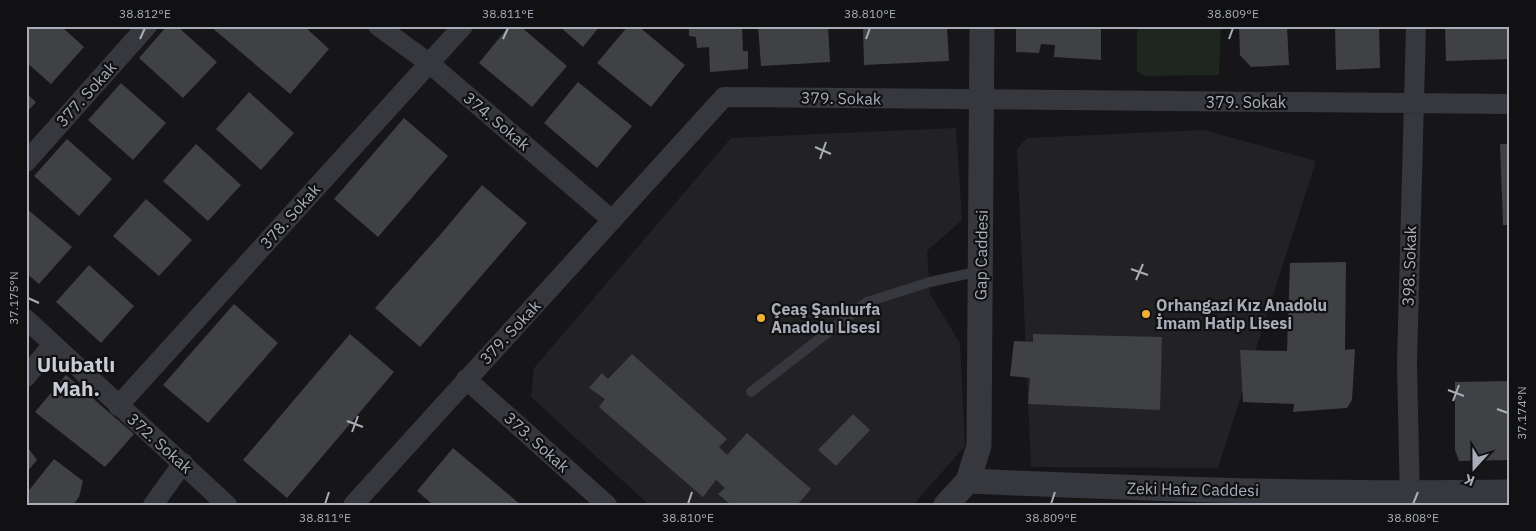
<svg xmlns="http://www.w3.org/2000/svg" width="1536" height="531" font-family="'IBM Plex Sans',sans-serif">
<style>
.built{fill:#222225}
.green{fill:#1e261f}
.building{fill:#404145}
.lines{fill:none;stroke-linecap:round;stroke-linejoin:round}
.service{stroke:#37383d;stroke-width:10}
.minor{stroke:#37383d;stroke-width:20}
.tertiary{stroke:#37383d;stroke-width:25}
.ticks{fill:none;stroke:#a8adb8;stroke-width:2}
.poi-dot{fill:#f2b134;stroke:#111113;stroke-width:2}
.labels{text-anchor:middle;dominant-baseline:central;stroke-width:4.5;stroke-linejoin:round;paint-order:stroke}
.street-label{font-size:16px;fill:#a8adb8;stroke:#111113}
.poi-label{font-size:16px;font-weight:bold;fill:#a8adb8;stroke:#111113;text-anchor:start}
.district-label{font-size:21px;font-weight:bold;fill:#c9ccd4;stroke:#111113}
.neatline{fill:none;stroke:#a8adb8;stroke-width:2}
.ticks-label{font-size:12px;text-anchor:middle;fill:#a8adb8}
</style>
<rect width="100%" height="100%" fill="#161618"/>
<path class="built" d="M956,128L962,220L927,251L930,294L960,343L965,446L913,505H649L531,397L534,368L731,138Z
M1204,130L1316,161L1218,468L1031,467L1017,149L1027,138Z"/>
<path class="green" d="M1137,26H1221L1219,75L1145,76L1137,71Z"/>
<path class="building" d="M26,26H61L84,47L51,84L26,62Z
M167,26H177L217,62L183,98L139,58Z
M210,26H304L329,49L290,94Z
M509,26H520L567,66L532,107L479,63Z
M559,26H600L583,47Z
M628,26H638L685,65L651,107L597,63Z
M689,26H742L743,51H748V69L710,72L709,47L697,48L696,37L689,36Z
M758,26H828L830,62L761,66Z
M870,26L947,27L949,61L864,65L863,29H870Z
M1016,26H1101V60L1054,57L1055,45L1041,44L1039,53L1016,52Z
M1239,26H1287L1289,65L1251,67L1240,55Z
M1335,26H1379L1380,68L1336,70Z
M1445,26H1510V59L1446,61Z
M578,82L632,126L597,168L544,123Z
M121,83L166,123L133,160L88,120Z
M249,92L294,133L261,170L216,129Z
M26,93L36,102L26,113Z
M404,118L448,156L378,237L334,199Z
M67,139L112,179L79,216L34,176Z
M196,144L241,185L208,221L163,181Z
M1500,144H1510V225H1503Z
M482,185L527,223L420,347L375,308L440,235Z
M146,199L192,240L159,276L113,236Z
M26,208L72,247L39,284L26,273Z
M1346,262L1345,350L1355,349L1352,400L1347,408L1293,412L1294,404L1243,402L1240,350L1287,351L1290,263Z
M89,265L134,306L101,343L56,302Z
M234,304L278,343L208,423L163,385Z
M350,334L394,372L287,498L243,460Z
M1033,334L1162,337L1160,410L1028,404L1030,378L1010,376L1014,341L1033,342Z
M632,354L727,439L719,447L727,455L747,433L811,489L797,505H731L718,494L725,488L716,480L703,497L599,407L605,399L589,388L602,373L608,379Z
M66,375L134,434L105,467L35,412Z
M1510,381V460L1459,461L1455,450V382Z
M853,414L870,430L836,466L818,450Z
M26,445L37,460L26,473Z
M453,448L521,505H433L417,491Z
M54,459L83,481L79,497L73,505H26V494Z"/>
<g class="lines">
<path class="service" d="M751,392L867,302L930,282L980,271"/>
<path class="minor" d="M378,26L429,63L612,220
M26,162L147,26
M26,319L227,505
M26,377L53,344
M466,379L607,505
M118,406L463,26
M153,505L183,463
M353,505L724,97L1510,104
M1410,505L1407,363L1416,26"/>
<path class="tertiary" d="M968,481L979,446L982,26
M946,505L968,481C1149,489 1329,495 1510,492"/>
</g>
<path class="ticks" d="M140,39L145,28M503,39L508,28M866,39L870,28M1229,39L1233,28M815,147L831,154M820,159L826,142M1131,269L1148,275M1136,280L1143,264M28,298L39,303M1448,390L1464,396M1453,401L1459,385M1497,409L1508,413M347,421L363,427M352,432L358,416M325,504L329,492M688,504L692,492M1051,504L1055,492M1413,504L1418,492"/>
<g class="poi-dot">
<circle cx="1146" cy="314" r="5"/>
<circle cx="761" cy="318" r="5"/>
</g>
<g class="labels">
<g class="street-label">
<text transform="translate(86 94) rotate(-48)">377. Sokak</text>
<text transform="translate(841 98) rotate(1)">379. Sokak</text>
<text x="1246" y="102">379. Sokak</text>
<text transform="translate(497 121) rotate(40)">374. Sokak</text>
<text transform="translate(290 216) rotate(-48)">378. Sokak</text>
<text transform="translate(981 255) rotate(-89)">Gap Caddesi</text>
<text transform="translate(1409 266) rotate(-88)">398. Sokak</text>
<text transform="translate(510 332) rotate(-47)">379. Sokak</text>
<text transform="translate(537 442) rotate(42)">373. Sokak</text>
<text transform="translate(160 443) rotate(42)">372. Sokak</text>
<text transform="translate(1193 489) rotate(1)">Zeki Hafız Caddesi</text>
</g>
<g class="poi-label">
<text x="1156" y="305">Orhangazi Kız Anadolu<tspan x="1156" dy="18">İmam Hatip Lisesi</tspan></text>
<text x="771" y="309">Çeaş Şanlıurfa<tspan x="771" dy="18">Anadolu Lisesi</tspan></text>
</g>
<g class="district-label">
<text x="76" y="364">Ulubatlı<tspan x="76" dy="24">Mah.</tspan></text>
</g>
</g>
<rect width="1536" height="531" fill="none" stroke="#111113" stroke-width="55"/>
<g transform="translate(1474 468) rotate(201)" stroke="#111113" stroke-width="4" paint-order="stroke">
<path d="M0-4L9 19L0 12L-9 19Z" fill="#a8adb8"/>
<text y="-8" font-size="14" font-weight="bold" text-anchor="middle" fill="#a8adb8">K</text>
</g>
<rect x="28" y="28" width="1480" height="476" class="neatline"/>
<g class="ticks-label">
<text x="145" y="18">38.812°E</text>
<text x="508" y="18">38.811°E</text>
<text x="870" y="18">38.810°E</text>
<text x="1233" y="18">38.809°E</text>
<text transform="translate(14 298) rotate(-90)" y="4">37.175°N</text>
<text transform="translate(1522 413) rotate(-90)" y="4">37.174°N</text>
<text x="325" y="522">38.811°E</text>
<text x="688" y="522">38.810°E</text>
<text x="1051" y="522">38.809°E</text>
<text x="1413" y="522">38.808°E</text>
</g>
</svg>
